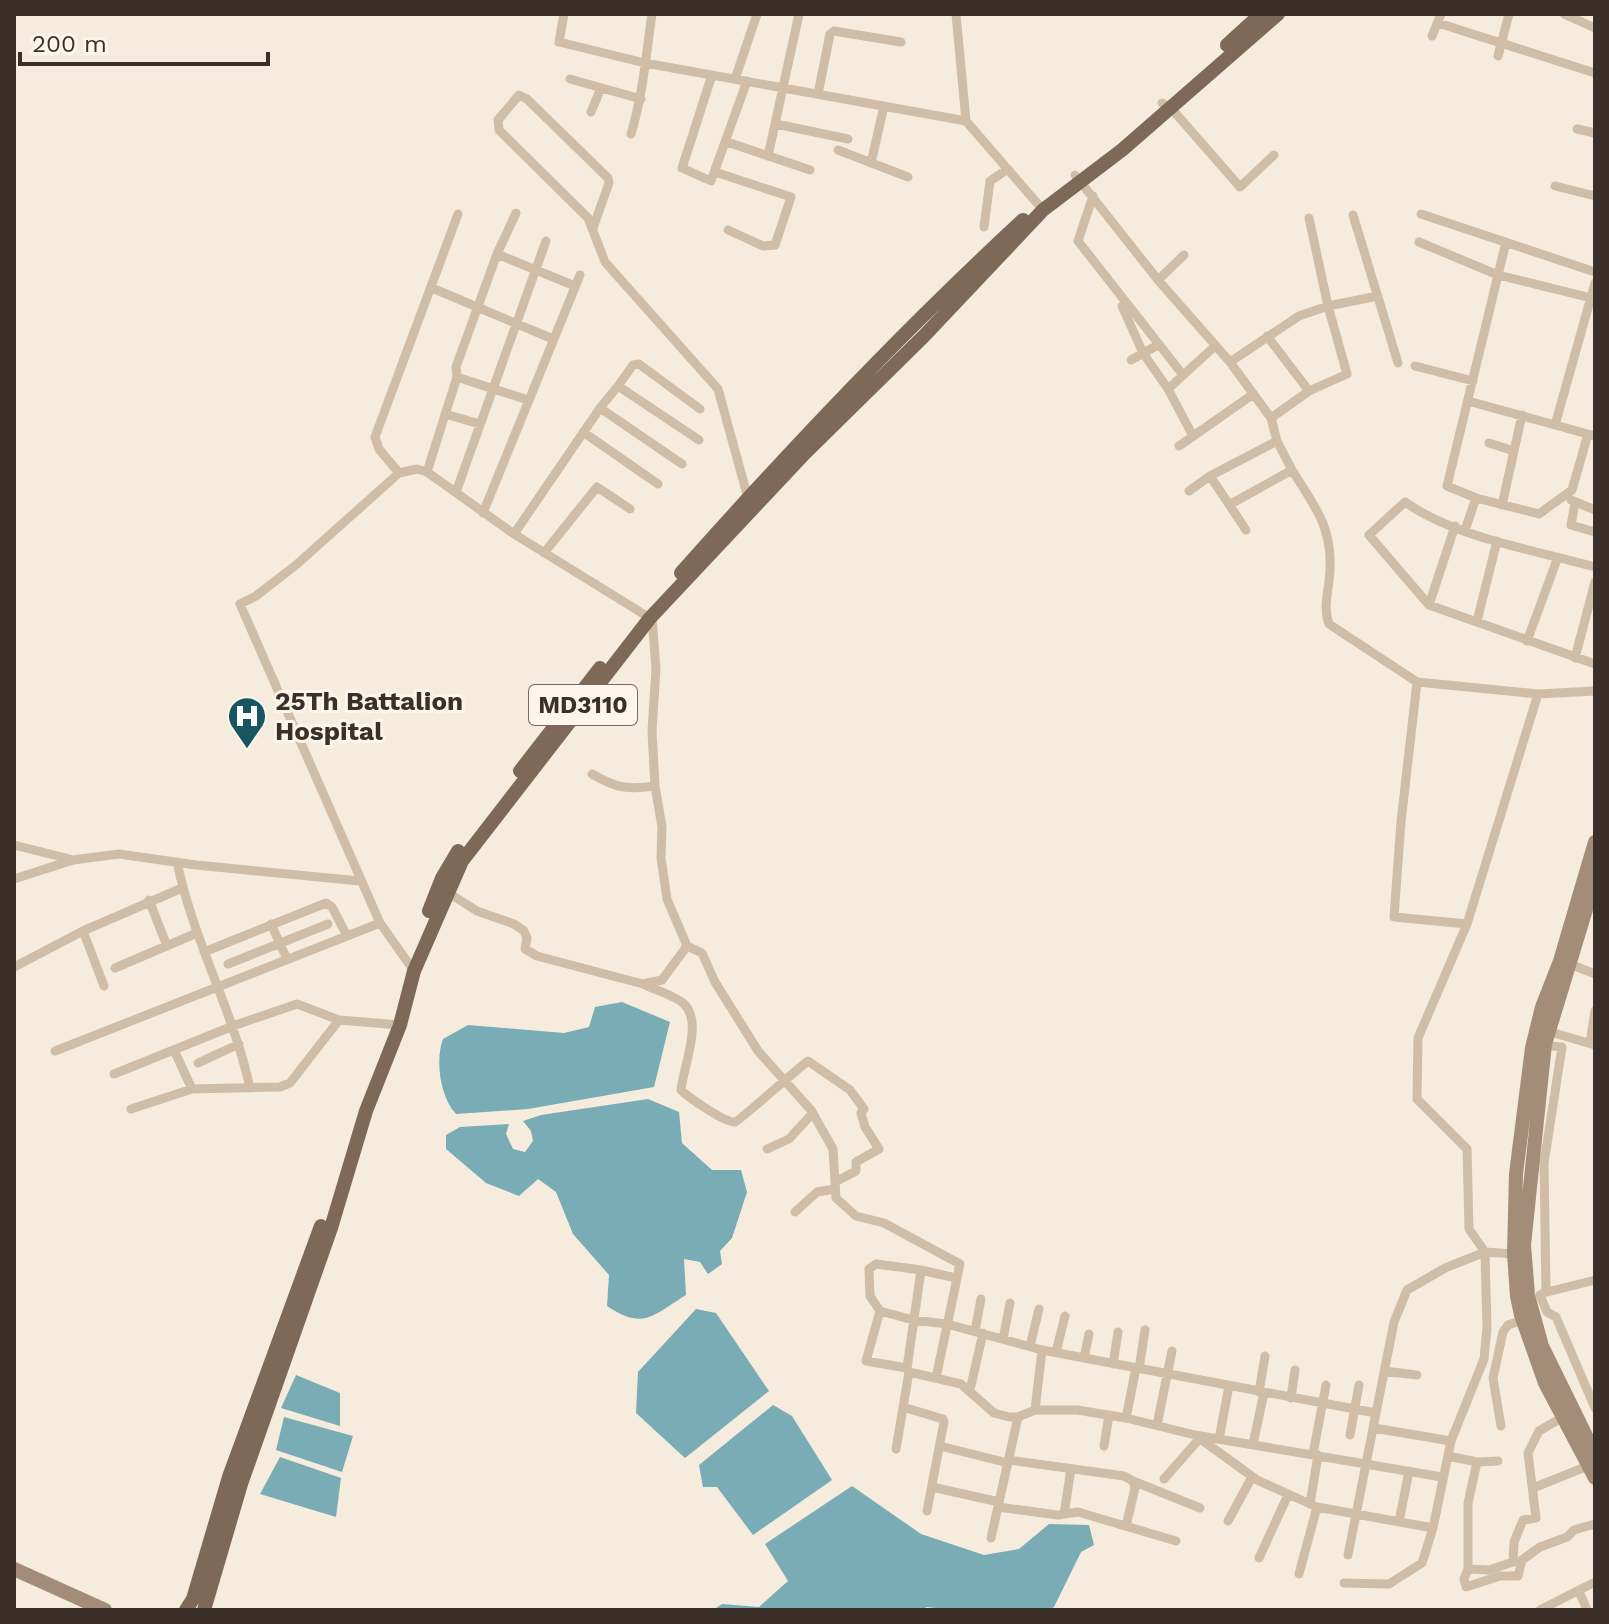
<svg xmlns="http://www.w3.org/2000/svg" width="1609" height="1624" font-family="'Work Sans',sans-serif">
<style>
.water{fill:#79acb5}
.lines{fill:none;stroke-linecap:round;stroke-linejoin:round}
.street{stroke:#cfbda7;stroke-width:9}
.secondary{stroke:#a38c78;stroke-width:14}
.primary{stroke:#7e6958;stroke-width:14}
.labels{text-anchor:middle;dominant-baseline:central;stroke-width:6;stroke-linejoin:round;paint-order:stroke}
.shield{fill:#fcf6ea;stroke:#756b63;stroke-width:2}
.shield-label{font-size:24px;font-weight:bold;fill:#3b3029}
.poi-label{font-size:26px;font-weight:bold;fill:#3b3029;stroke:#fcf6ea;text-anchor:start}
</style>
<rect width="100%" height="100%" fill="#f5ecdd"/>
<path class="water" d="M622,1002L670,1022L654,1087L528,1109L456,1114C440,1097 435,1060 443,1039L468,1025L564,1033L589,1027L595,1007Z
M648,1099L679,1112L682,1143L712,1170H741L747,1192L732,1238L720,1251L722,1264L708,1274L700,1262L684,1259L686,1295C653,1315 644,1331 607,1306L609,1275L573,1234L556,1192L538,1179L519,1196L486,1183L446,1149V1135L460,1127L509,1124L506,1134L513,1149L525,1152L533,1141L531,1131L523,1121L541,1115Z
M696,1309L716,1313L769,1391L685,1458L636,1413L638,1372Z
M296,1375L340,1393V1426L281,1408Z
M773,1405L792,1416L832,1480L753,1535L717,1487H703L699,1465Z
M284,1417L353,1436L342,1472L276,1450Z
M280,1457L341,1478L336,1517L260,1494Z
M852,1486L921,1534L984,1555L1019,1549L1049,1524L1089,1525L1094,1545L1081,1552L1054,1607L1049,1610H956L926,1607L924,1610H713L722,1604L759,1607L788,1581L765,1544Z"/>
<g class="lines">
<path class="street" d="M564,14L559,42L645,63L966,121
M956,14L966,121L1043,210
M1564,14L1595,28
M1438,23L1595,73
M1432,36L1441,14
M1498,56L1509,14
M712,75L682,168L711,181L747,81
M570,79L641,99
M735,79L757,14
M818,94L830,34L834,31L901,42
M1162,103L1171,108L1240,187L1274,155
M591,112L601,88
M776,124L848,139
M1577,129L1595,133
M631,134C643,94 646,55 652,14
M727,142L810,170
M838,150L908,177
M768,156L799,14
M871,163L884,106
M715,172L791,197L775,245L763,246L728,230
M1075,175L1158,280L1230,362L1271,418L1277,441L1292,470L1229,505
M1555,186L1595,196
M1093,196L1078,241L1183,375
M1421,214L1595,272
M1353,215L1398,363
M984,227L990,181L1008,169
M593,228L609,183L608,178L527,99L519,95L498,120L499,130L588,218L605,262L718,389L748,498
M1419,242L1498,275L1591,298
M1506,242L1447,486L1476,498L1539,514L1572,490L1588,434
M497,254L575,286
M1158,280L1184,255
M432,288L553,339
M1122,306L1143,353L1168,389L1193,436
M1267,336L1309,391
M1131,360L1158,345
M1230,362L1299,316L1328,306L1378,296
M1415,366L1473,381
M457,377L528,400
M618,386L633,365L639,364L700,409
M1168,389L1214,347
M1468,401L1595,436
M600,408L618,386L699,440
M445,414L480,424
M1271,418L1309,391L1347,374L1328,306L1309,218
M1555,425L1595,283
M583,432L658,484
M1489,443L1514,451
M1179,446L1252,395
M1292,470C1313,504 1332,526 1330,568C1330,587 1322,606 1329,624L1417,682L1538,694L1595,691
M427,472L457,377L456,367L497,254L516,213
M399,473L379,449L375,437L458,214
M1210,476L1246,530
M1189,491L1210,476L1277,441
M456,492L546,241
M1571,500L1595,510
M1575,503L1571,525L1595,532
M1502,505L1522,415
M483,513L580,275
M1465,530L1476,498
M514,534L600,408L682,464
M544,553L597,487L630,509
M1595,567C1535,550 1456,538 1405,502L1369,535L1429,605L1595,664
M1429,605L1455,526
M652,617L656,669L652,731L655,786L662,827L661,858L667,899L687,946L702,953L715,982L758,1051L811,1110L833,1149L836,1198L856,1216L884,1223L960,1264L936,1378
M1477,621L1497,541
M1527,641L1558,557
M1575,658L1595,582
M1417,682L1401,822L1394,917L1467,924
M592,774C616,788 628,790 655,786
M14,845L70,859
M177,862C193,940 233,1010 250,1088
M14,879L73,860L119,854L196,865L360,881
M447,892L477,911L514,924L524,931L527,938L525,949L537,956L643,984L662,980L687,946
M149,900L167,946
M271,924L287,959
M204,952L326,903L332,907L347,936
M1567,963L1595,974
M228,964L328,924
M14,967L83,931
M115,968L197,933
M414,971L380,923L240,604L256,596L296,565L399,473L417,469L427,472L514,534L650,618
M643,984C655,990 673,995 683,1003C704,1021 683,1067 681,1090C688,1097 725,1123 735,1122C739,1121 797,1069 808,1061L850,1090L864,1109L861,1113L865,1127L879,1149L856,1162V1171L835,1182
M104,986L83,931L182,888
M1544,1030L1595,1045
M1590,1043L1595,1011
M1543,1045L1562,1047L1544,1163L1546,1291
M174,1050L192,1089
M55,1051L380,923
M198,1063L239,1044
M114,1074L233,1026L297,1004L339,1020L400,1025
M131,1109L192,1089L280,1087L290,1083L339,1020
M767,1149L789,1139L812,1114
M795,1212L817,1192L835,1189
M956,1278L921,1270L876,1264L869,1269L870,1296L880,1311L913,1320L947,1324L1042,1350L1376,1413
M1543,1293L1595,1280
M1540,1295L1547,1312L1556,1317L1595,1408
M880,1311L866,1361L907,1368L909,1372L961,1384L994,1413L1009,1417H1018L1035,1410H1077L1126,1418L1195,1435L1442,1477
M975,1331L981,1299
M1003,1339L1010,1303
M1030,1346L1039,1309
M1056,1352L1065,1316
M1084,1358L1089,1334
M1113,1364L1118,1332
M907,1368L921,1270
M1139,1369L1145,1330
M1384,1371L1417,1375
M970,1390L983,1333
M1259,1392L1265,1356
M1291,1398L1295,1370
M903,1407L943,1419L944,1422L927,1511
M1035,1410L1042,1350
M1126,1418L1136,1368
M1157,1425L1172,1351
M1501,1426L1493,1378L1503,1332L1508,1325L1523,1320
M1374,1428L1451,1441
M1195,1435L1257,1480L1317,1507L1433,1528
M1350,1435L1359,1385
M1219,1439L1229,1386
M1253,1444L1264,1393
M940,1446L1008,1463
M1104,1446L1109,1415
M896,1449L909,1372
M1313,1454L1326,1385
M1448,1456L1477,1462L1498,1461
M1009,1460L1124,1476L1133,1481L1135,1488L1126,1526
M1477,1462L1468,1503V1569L1489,1570L1513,1562L1514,1542L1523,1520L1536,1518L1528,1453L1539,1431L1563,1417
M1164,1479L1200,1438
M1133,1481L1200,1508
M932,1487L999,1502
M1533,1488L1588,1466
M1310,1504L1318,1455
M998,1507L1058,1515L1078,1512L1176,1541
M1064,1514L1071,1469
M1228,1521L1252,1477
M1399,1522L1409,1471
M991,1538L1018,1417
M1348,1555L1394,1322L1407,1290L1445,1268L1485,1252L1514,1254
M1259,1558L1288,1495
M1468,1569L1464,1579L1466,1587L1500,1576H1518L1522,1560L1540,1547L1567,1537L1574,1530L1595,1524
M1299,1574L1317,1507
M1344,1583L1389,1584L1422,1563L1433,1528L1451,1441L1484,1359L1487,1328L1485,1252L1469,1229L1467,1149L1417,1099L1418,1038L1467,924L1538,694
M1579,1591L1587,1610
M1540,1610L1595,1582"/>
<path class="secondary" d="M1595,842L1560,961L1542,1007L1532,1048L1516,1174L1514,1254L1517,1296L1521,1315L1545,1383L1595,1478
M1595,880L1545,1044L1524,1245L1528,1295L1542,1346L1595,1454
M14,1569L105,1610"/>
<path class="primary" d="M1227,45L1261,14
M681,573C790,450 903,331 1023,220
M520,771L600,668
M429,911L442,878L458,851
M186,1610L193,1599L229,1477L321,1226
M204,1610L241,1484L331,1228L366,1111L400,1025L414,971L462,861L650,618L805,453L924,336L1043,210L1122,150L1278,14"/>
</g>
<defs>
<g id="hospital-pin" transform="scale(2)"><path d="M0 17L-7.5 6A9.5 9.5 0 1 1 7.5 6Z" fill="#195561" stroke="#fcf6ea"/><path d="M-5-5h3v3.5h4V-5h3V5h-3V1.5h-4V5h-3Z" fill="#fff"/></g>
</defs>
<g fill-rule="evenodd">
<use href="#hospital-pin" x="247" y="716"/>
</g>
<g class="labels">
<rect class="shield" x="529" y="685" width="108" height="40" rx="6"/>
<g class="shield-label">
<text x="583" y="705">MD3110</text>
</g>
<g class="poi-label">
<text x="275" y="701">25Th Battalion<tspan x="275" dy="30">Hospital</tspan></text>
</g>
</g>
<rect width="1609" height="1624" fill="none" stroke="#3b3029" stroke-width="32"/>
<path d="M20 52v12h248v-12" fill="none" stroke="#3b3029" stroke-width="4"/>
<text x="32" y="52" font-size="24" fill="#3b3029" stroke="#fcf6ea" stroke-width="6" paint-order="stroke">200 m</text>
</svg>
